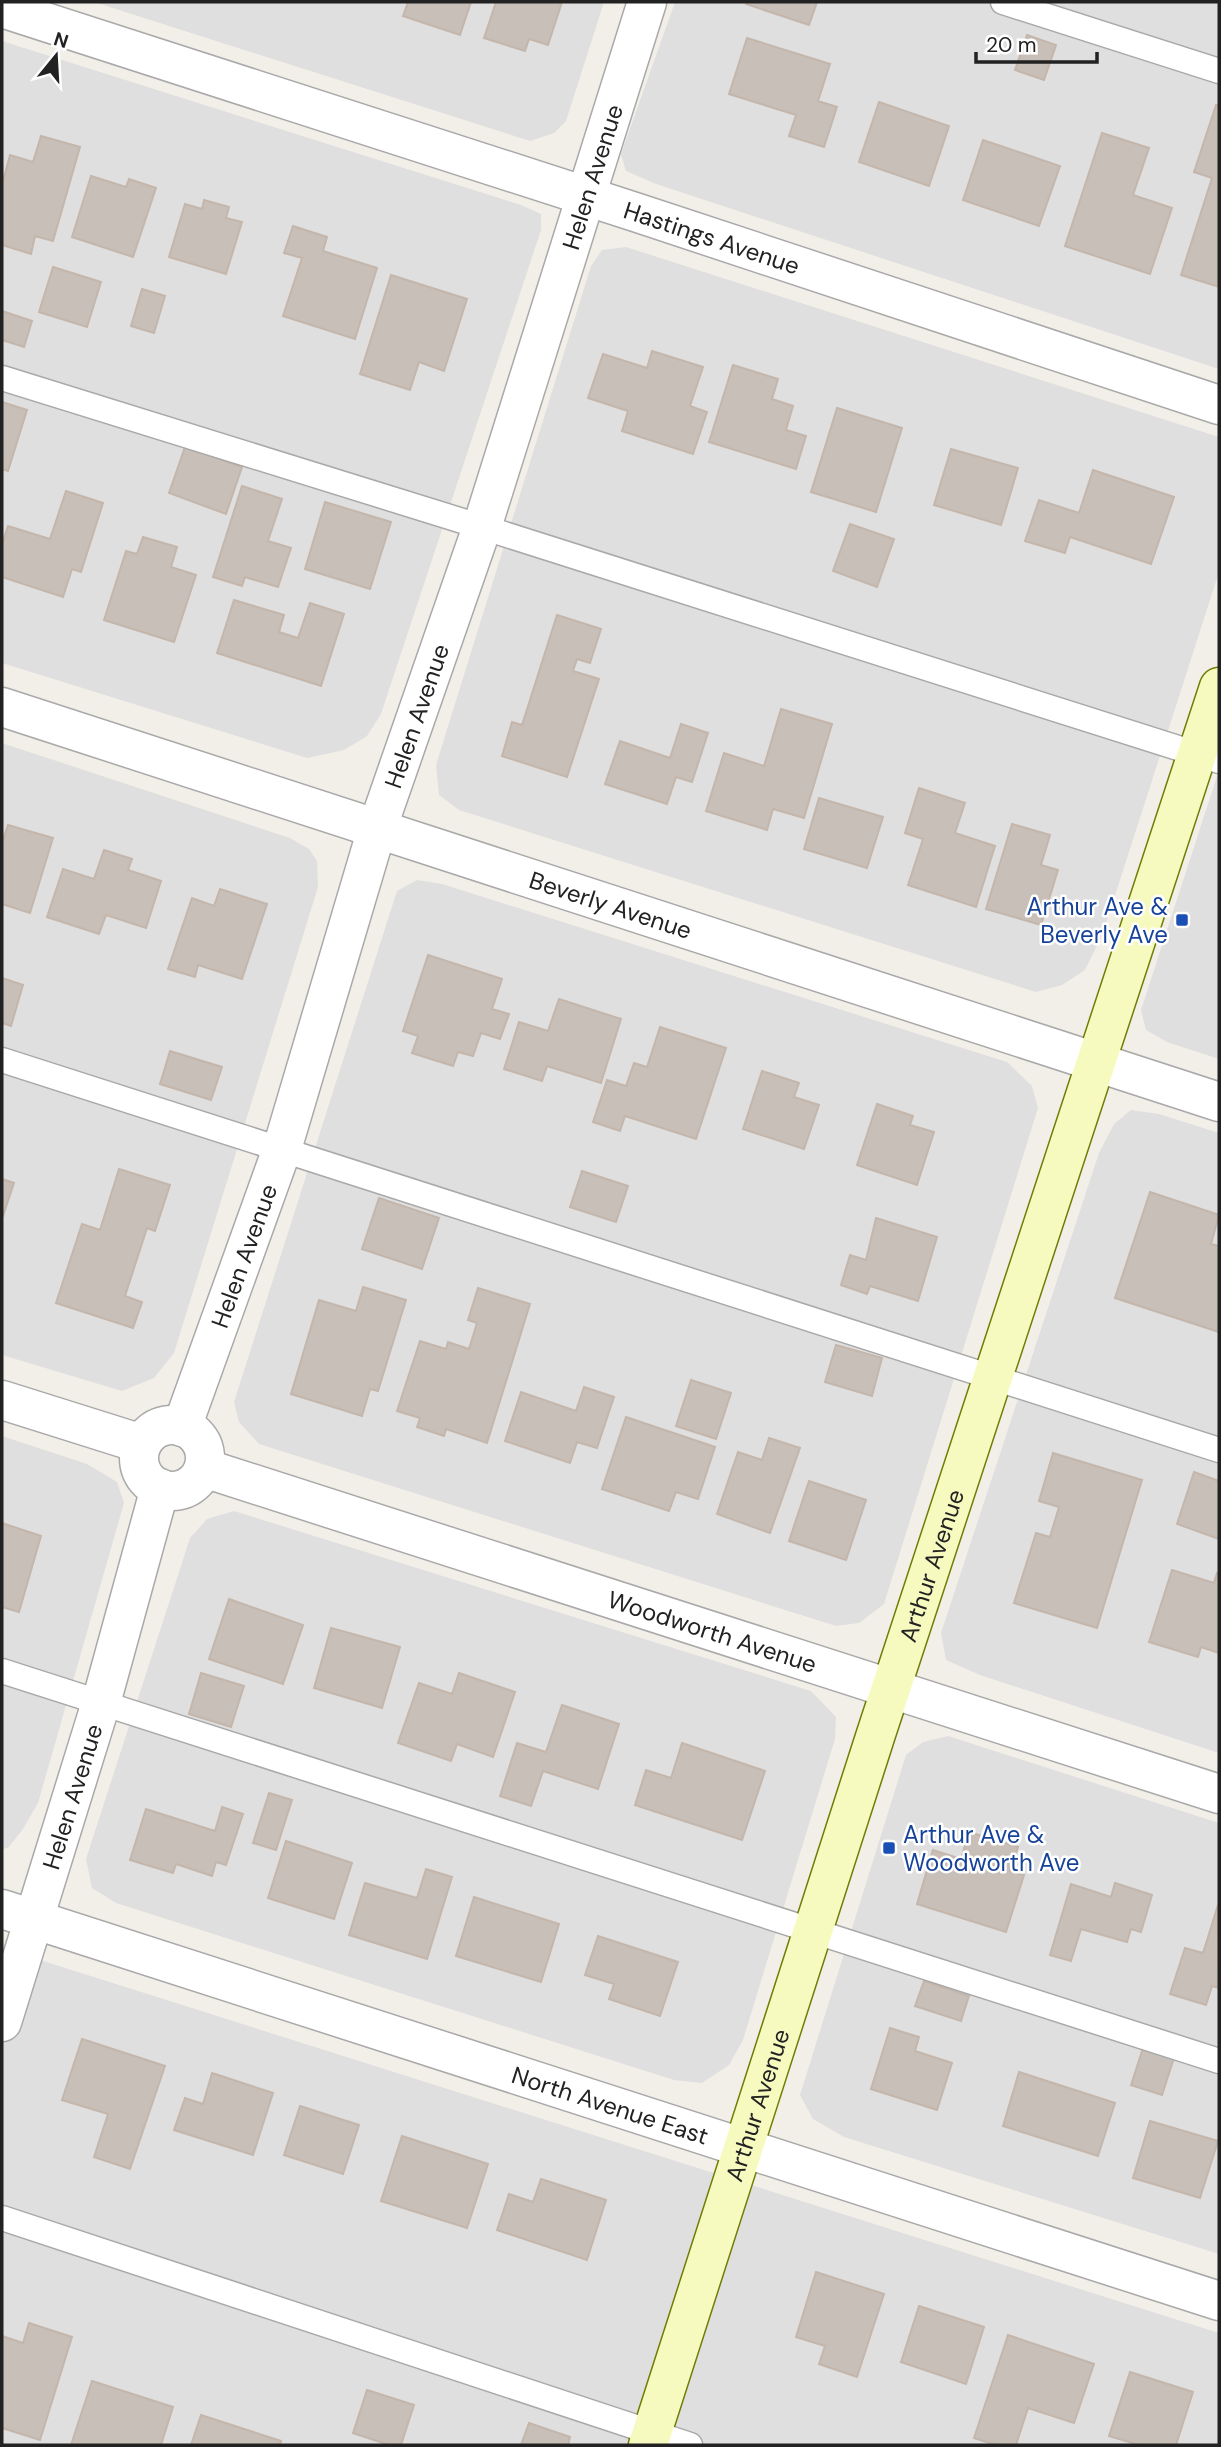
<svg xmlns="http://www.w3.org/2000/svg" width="1221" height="2447" font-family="'DM Sans',sans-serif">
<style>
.residential{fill:#e0dfdf}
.building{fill:#c7bfb8;stroke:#c4b6ab;stroke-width:2}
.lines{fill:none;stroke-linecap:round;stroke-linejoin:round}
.lane-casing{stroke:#a9a9a9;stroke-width:27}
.street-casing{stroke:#a9a9a9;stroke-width:41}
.secondary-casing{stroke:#707d05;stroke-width:41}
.lane{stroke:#fff;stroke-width:24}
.street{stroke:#fff;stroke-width:38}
.secondary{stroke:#f7fabf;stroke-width:38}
.transit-dot{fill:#1a4fb4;stroke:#fff;stroke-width:2.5}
.labels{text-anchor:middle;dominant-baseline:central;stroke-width:5;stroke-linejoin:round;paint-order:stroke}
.street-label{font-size:24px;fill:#222;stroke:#fff}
.transit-label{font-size:24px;fill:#164399;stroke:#fff;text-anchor:end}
</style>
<rect width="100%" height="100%" fill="#f2efe9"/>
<path class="residential" d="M94,2H604L566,121L554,133L530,141Z
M675,2H1219V369L656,184L626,171L621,154Z
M2,41L521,205L541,214V230L381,714L367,736L344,750L307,758L2,663Z
M626,247L1219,437V572L1103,933L1085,970L1062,985L1036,992L459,810L439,795L436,765L591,266L602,250Z
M2,743L290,838L309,849L317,861L318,887L174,1353L154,1378L122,1391L2,1355Z
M1219,770V1059L1167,1042L1146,1030L1141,1010Z
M417,880L442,884L1007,1062L1032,1086L1038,1108L884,1604L859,1623L836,1626L259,1444L239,1422L234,1402L397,891Z
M1131,1110L1159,1114L1219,1133V1753L980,1675L946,1660L941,1633L1099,1153L1114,1124Z
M2,1436L87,1464L117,1482L124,1503L38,1803L23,1829L8,1848L2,1849Z
M234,1511L811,1691L836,1717L835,1739L743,2040L729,2065L702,2083L674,2080L116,1903L92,1888L86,1859L190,1538L207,1519Z
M948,1736L1219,1823V2254L844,2137L813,2119L800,2095L906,1755L923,1742Z
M2,1948L1219,2333V2445H2Z"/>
<path class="building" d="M408,2H471L460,35L403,16Z
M496,2H562L548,45L529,39L525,51L484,38Z
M747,2H817L809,25L746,4Z
M1027,35L1056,45L1044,80L1015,70Z
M747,38L830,64L818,101L837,107L824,147L789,136L796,115L729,94Z
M879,102L949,126L929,186L859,162Z
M1216,105L1219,106V287L1181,275L1212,178L1194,172Z
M1102,133L1149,148L1133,195L1172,208L1150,274L1065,246Z
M41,136L80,147L53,241L35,236L31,254L2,245V185L10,155L33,162Z
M983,140L1060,166L1039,226L963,200Z
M91,176L126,187L129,179L156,188L133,257L72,237Z
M204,200L229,207L226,218L242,222L226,274L169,257L185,204L202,209Z
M293,226L327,237L323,251L377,268L355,339L283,316L302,258L284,253Z
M53,267L101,282L87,327L39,312Z
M391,275L467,299L444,371L419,362L410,390L360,374Z
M142,289L165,296L154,333L131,326Z
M2,311L32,321L24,347L2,340Z
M652,351L703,367L690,406L707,412L693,454L622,431L628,411L588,398L603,354L647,368Z
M733,365L778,379L772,399L793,406L786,430L806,436L796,469L709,442Z
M2,402L27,410L8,471L2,469Z
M837,408L902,428L876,512L811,492Z
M185,447L242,467L226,514L169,493Z
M951,449L1018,468L1001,525L934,505Z
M1093,470L1174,497L1151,564L1070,537L1065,553L1025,541L1039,500L1079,513Z
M242,486L282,499L268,541L291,548L278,587L245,577L242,586L213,577Z
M66,491L103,503L81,572L72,569L63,597L2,577V545L8,526L50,539Z
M325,502L391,522L370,589L305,569Z
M850,524L894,539L877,587L833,571Z
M143,537L177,547L171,567L196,575L174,642L104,620L126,551L137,554Z
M234,600L284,615L279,632L298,638L310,603L344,614L321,686L217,653Z
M557,615L601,629L590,663L577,659L573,671L599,679L567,777L502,756L512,722L522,725Z
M781,709L832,724L804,818L773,809L767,830L706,811L724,753L764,766Z
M681,724L708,733L692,782L676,777L667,804L605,784L620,741L670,758Z
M919,788L965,803L955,833L995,846L976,907L908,885L923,839L905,833Z
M819,798L883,817L867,868L804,849Z
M1012,824L1050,835L1041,865L1058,870L1041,925L986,909Z
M8,825L53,838L30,913L2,904V843Z
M104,850L132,859L128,870L161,881L146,928L106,915L99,934L47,917L63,869L94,879Z
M220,889L267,904L242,979L198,965L195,977L168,969L192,898L214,906Z
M428,955L502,979L492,1009L509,1014L500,1039L481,1033L473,1056L458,1052L453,1066L412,1053L418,1036L403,1031Z
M2,978L23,985L11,1026L2,1023Z
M559,999L621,1019L601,1083L547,1066L542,1081L504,1069L519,1022L548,1031Z
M660,1027L726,1048L696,1139L625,1116L620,1131L593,1122L607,1080L626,1086L634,1063L647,1067Z
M170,1051L222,1067L211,1100L160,1084Z
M762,1071L799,1083L794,1097L819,1105L804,1149L743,1129Z
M877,1104L913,1116L910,1125L934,1132L917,1185L857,1165Z
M119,1169L170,1185L155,1231L147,1228L125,1296L142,1302L133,1328L56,1303L82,1224L100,1230Z
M582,1171L628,1186L616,1222L570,1207Z
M2,1179L14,1183L2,1219Z
M1150,1192L1219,1215L1211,1244L1219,1246V1332L1115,1298Z
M379,1198L439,1218L422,1269L362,1249Z
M876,1218L937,1237L918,1301L870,1286L867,1294L841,1285L850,1255L866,1260Z
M363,1287L406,1300L378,1391L370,1389L362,1416L291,1394L319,1300L356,1311Z
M478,1288L530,1304L487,1443L446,1429L444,1436L417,1427L420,1418L397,1411L420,1341L446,1349L448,1342L469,1349L477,1323L468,1320Z
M836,1345L882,1358L872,1396L825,1382Z
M691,1380L731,1393L716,1439L676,1426Z
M584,1387L614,1397L597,1448L577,1442L570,1463L505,1441L521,1392L576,1411Z
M626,1417L715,1447L698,1499L676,1492L669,1511L602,1489Z
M769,1438L800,1448L770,1533L717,1514L738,1452L762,1460Z
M1053,1453L1142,1480L1097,1628L1014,1603L1036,1533L1050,1537L1059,1507L1039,1501Z
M1194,1472L1219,1481V1539L1177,1524Z
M809,1481L866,1500L846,1560L789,1541Z
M2,1523L41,1536L19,1612L2,1607Z
M1172,1570L1214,1583L1217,1573L1219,1574V1653L1201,1647L1198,1657L1149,1642Z
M229,1599L303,1625L283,1684L209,1659Z
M331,1628L400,1647L382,1708L314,1688Z
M201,1673L244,1686L231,1727L189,1714Z
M459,1673L515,1692L493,1757L457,1744L451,1761L398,1743L419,1683L452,1694Z
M562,1705L619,1724L598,1789L543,1771L531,1806L500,1796L517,1743L546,1752Z
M682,1743L765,1771L742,1840L635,1805L646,1770L671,1778Z
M269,1793L292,1800L276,1850L253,1843Z
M222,1807L243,1814L226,1865L216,1862L212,1876L176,1864L173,1873L130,1860L146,1809L215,1831Z
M969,1832L1018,1847L1010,1871L1024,1875L1006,1932L917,1904L933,1850L961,1859Z
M286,1841L352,1863L334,1919L268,1898Z
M426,1869L452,1877L427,1959L349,1935L365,1883L417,1898Z
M1115,1883L1152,1895L1141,1932L1131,1929L1127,1942L1081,1929L1071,1961L1050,1955L1071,1884L1111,1897Z
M474,1897L559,1924L541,1982L456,1956Z
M1218,1905L1219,1988L1212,1986L1206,2005L1170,1994L1185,1948L1203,1953Z
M598,1936L678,1962L660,2016L609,1999L614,1984L585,1975Z
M924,1981L969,1996L961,2021L915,2006Z
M890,2028L919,2037L915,2051L952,2063L937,2110L871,2089Z
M82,2039L165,2066L130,2169L94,2157L108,2114L62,2100Z
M1143,2048L1174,2058L1162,2095L1131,2085Z
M1019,2072L1115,2103L1098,2156L1003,2126Z
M212,2073L273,2093L253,2155L174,2130L185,2098L203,2104Z
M300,2106L359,2125L343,2174L284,2155Z
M1150,2121L1218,2141L1200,2198L1133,2178Z
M402,2136L488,2164L467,2228L381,2201Z
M541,2179L606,2200L587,2260L497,2230L509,2194L533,2202Z
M816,2272L884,2294L857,2377L819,2364L825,2346L796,2337Z
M919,2306L984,2327L966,2384L901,2362Z
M29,2323L72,2337L40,2440L2,2428V2336L23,2343Z
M1008,2335L1094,2364L1074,2423L1028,2408L1016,2445H996L974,2438Z
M1130,2372L1193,2392L1176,2445H1139L1109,2436Z
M92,2381L173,2407L161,2445H71Z
M367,2390L414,2405L401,2445H389L353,2433Z
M201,2415L281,2441L280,2445H191Z
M529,2423L570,2437L568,2445H521Z"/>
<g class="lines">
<g class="lane-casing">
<path id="lane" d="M1003,2L1219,71
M2,378L482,527L1219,761
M2,1060L1219,1450
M2,1671L1219,2061
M2,2218L690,2445"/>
</g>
<g class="street-casing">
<g id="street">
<path id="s1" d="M2,8L635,212L1219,405"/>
<path id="s2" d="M2,707L1219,1102"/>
<path d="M2,1400L142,1444"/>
<circle cx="172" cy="1458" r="33"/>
<path id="s3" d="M182,1427L282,1149L377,829L482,527L647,2"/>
<path id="s4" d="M204,1468L1219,1794"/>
<path id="s5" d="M2,1909L1219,2301"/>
<path id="s6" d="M2,2022L101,1703L160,1488"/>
</g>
</g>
<g class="secondary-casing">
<g id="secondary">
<path id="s7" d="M648,2445L875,1737L1219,687"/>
</g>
</g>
<use href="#lane" class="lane"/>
<use href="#street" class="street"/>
<use href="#secondary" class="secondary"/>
</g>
<g class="transit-dot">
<rect x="1175" y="913" width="14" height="14" rx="3.5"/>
<rect x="882" y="1841" width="14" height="14" rx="3.5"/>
</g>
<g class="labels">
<g class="street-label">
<text stroke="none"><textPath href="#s3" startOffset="1316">Helen Avenue</textPath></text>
<text stroke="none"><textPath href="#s1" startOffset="746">Hastings Avenue</textPath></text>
<text stroke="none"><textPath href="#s3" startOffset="749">Helen Avenue</textPath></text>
<text stroke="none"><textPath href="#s2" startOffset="640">Beverly Avenue</textPath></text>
<text stroke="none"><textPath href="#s3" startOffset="182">Helen Avenue</textPath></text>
<text stroke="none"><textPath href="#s7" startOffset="924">Arthur Avenue</textPath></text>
<text stroke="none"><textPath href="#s4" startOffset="534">Woodworth Avenue</textPath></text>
<text stroke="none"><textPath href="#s6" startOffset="236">Helen Avenue</textPath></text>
<text stroke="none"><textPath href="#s7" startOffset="357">Arthur Avenue</textPath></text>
<text stroke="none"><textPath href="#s5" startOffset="639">North Avenue East</textPath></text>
</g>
<g class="transit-label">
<text x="1168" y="906">Arthur Ave &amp;<tspan x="1168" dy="28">Beverly Ave</tspan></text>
<text x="903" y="1834" text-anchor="start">Arthur Ave &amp;<tspan x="903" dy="28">Woodworth Ave</tspan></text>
</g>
</g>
<rect width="1221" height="2447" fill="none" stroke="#222222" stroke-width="7"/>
<g transform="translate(56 56) rotate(18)" stroke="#ffffff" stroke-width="5" paint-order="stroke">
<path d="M0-5L12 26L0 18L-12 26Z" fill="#222222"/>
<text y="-10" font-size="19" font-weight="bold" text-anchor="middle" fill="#222222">N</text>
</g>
<path d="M976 52v10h121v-10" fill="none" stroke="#222222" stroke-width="3.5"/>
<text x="986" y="52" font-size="21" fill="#222222" stroke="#ffffff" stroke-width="5" paint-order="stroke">20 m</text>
</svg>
